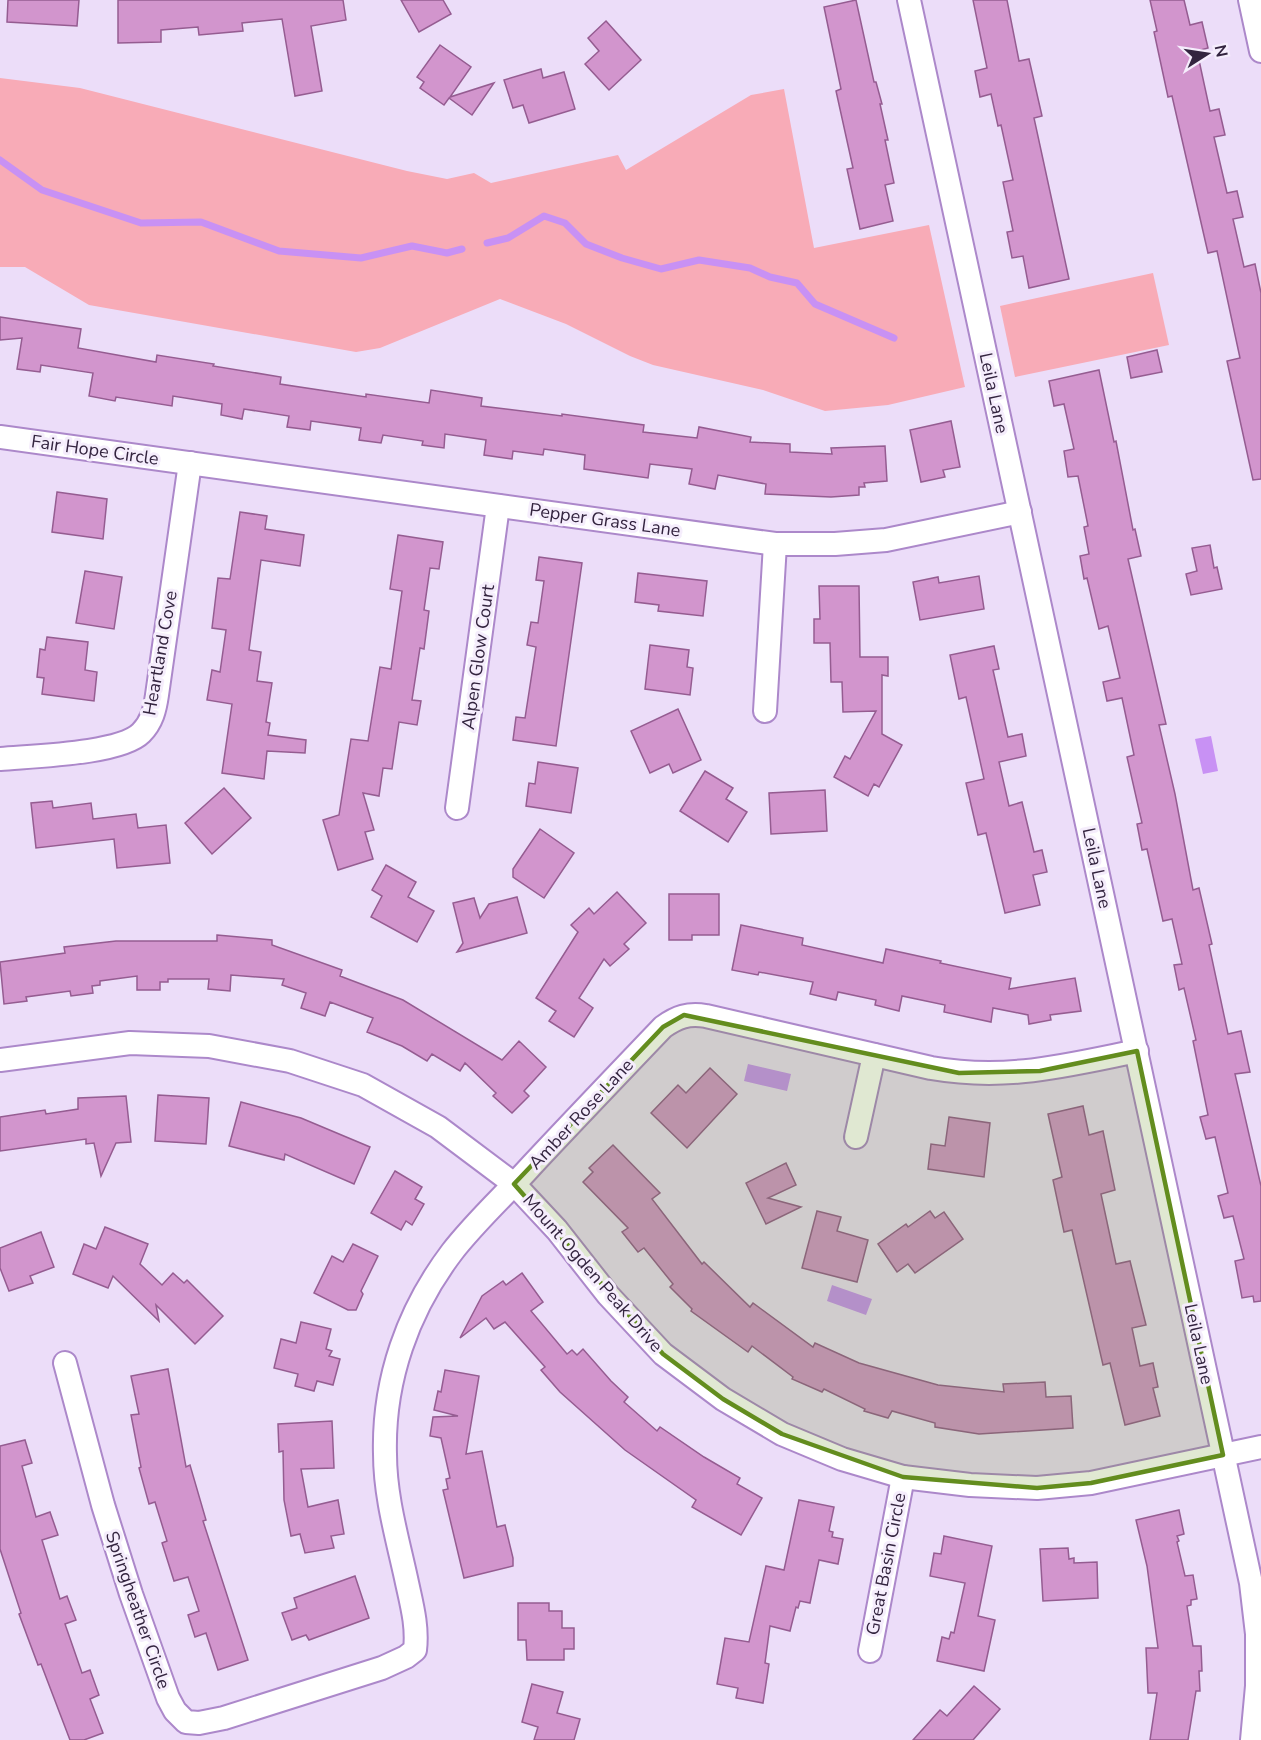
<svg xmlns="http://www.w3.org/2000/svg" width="1261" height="1740" viewBox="0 0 1261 1740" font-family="'Nunito Sans',sans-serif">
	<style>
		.green { fill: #f8abb7 }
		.water { fill: #c891f4 }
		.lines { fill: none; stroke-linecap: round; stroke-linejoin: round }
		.stream { stroke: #c891f4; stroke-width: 7 }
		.building { fill: #d295cd; stroke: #955c91; stroke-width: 1.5 }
		.minor-casing { stroke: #ac88ca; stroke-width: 26 }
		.minor { stroke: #fff; stroke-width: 22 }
		.marked { fill: #638d1e; fill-opacity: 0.2; stroke: #638d1e; stroke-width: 4.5; stroke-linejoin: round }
		.labels { text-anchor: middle; stroke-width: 6; stroke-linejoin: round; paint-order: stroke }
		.street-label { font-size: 18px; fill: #33243f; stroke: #f5edfc }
	</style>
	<rect width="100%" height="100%" fill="#ecddf9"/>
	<g class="green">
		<path d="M0,78L80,88L407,171L447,179L474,173L491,183L618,155L626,170L751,95L784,89L814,248L929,225L965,387L888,405L825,411L763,390L653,365L630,356L566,324L500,299L380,348L356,352L89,305L25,267H0Z"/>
		<path d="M1153,273L1169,345L1015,377L1000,306Z"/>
	</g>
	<g class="water">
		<path d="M1211,736L1218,771L1203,774L1195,739Z"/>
		<path d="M748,1064L791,1074L787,1091L744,1081Z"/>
		<path d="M832,1285L872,1299L866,1315L827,1301Z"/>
	</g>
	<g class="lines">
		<g class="stream">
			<path d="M0,160L42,190L141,223L201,222L279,251L361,258L412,246L447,253L462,249"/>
			<path d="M487,243L508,238L544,216L565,223L586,244L622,258L661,269L699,260L750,268L770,277L797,283L815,304L894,338"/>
		</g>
	</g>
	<g class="building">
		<path d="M8,0H79L77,26L7,22Z"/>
		<path d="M118,0H343L346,20L311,26L322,91L295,96L282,19L242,23L243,31L199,35L198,27L161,30V42L118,43Z"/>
		<path d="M401,0H443L451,14L419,32Z"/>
		<path d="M856,0L874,82H876L882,104H880L888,140H885L894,183L885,185L893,221L860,229L847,169L853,168L836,91L841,89L824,7Z"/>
		<path d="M973,0H1007L1019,61L1029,59L1042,116L1034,118L1069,279L1029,288L1023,256L1012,258L1007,232L1013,231L1003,182L1013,180L1001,125L998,126L991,94L980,97L975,71L987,68Z"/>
		<path d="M1150,0H1184L1190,25L1202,22L1208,48L1197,51L1210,111L1219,109L1225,135L1214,137L1227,193L1237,191L1243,217L1233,219L1244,267L1255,264L1261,293V479L1253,480L1227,361L1240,358L1217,251L1208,253L1172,96L1168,97L1154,32L1157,31Z"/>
		<path d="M606,21L641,60L609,90L585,64L599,51L588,38Z"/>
		<path d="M440,45L471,67L450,97L494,83L472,115L449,98L444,105L420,88L424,82L417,77Z"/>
		<path d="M541,69L543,78L564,72L575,109L529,123L523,105L513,108L504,80Z"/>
		<path d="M0,317L81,329L78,348L156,362L157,355L214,364L213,366L281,377L280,384L366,397V394L429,403L431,390L482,398L481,406L562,416V414L644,425L643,432L697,438L699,427L751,437L750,442L790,444V452L832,454L831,448L885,446L887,481L864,483L865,487H859V495L831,497L765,494L766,484L718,475L715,489L689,484L692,469L650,464L648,478L584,469L585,455L544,449L543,455L513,451L512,459L484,455L486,440L445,434L444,448L422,445L423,441L383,435L381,443L359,440L361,428L311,421L310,430L287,427L289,416L244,409L242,419L221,415L222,404L173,396L172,406L116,397L115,401L89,396L93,373L41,365L40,372L17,369L22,338L0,340Z"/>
		<path d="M1157,350L1162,372L1131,378L1127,357Z"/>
		<path d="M1099,370L1114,442L1116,441L1133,530L1135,529L1141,556L1128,559L1166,724L1159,725L1175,794L1193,890L1199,888L1212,944L1209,945L1228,1034L1241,1031L1250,1072L1235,1074L1261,1186V1301L1254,1302L1253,1296L1242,1298L1235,1261L1244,1259L1233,1216L1224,1218L1218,1196L1228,1193L1215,1137L1206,1139L1200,1117L1208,1115L1193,1041L1196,1040L1184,988L1179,990L1174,965L1182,964L1172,919L1163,921L1147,849L1142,850L1137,824L1142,823L1127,757L1134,755L1122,698L1107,701L1103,682L1120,678L1108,626L1099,629L1087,578L1084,579L1080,556L1089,554L1084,527L1088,526L1078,476L1068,477L1064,451L1074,449L1064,404L1054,406L1049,381Z"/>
		<path d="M951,421L960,467L943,470L945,477L921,482L910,430Z"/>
		<path d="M57,492L107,499L103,539L52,532Z"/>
		<path d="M240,512L267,516L265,529L304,535L300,566L261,560L249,650L261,652L257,681L272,683L266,722L270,723L268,735L306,740L305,753L267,751L264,779L222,773L232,704L207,700L212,670L220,672L226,630L212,628L218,578L230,579Z"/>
		<path d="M398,535L443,542L439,569L430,568L424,610L429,611L424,649L420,648L412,700L421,701L417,725L399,722L392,769L383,768L379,796L363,793L374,830L365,832L373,859L338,870L323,820L339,815L351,739L368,741L380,667L391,669L402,591L390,589Z"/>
		<path d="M1210,545L1214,568L1217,567L1222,589L1191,595L1186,574L1197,571L1192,548Z"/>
		<path d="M539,557L582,563L556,746L513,740L516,717L525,718L536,647L527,645L531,622L538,623L544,581L536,580Z"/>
		<path d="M85,571L122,577L114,629L76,623Z"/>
		<path d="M638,573L707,581L703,616L658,611L659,605L635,602Z"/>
		<path d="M979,576L984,609L920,620L913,582L938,577L939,583Z"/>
		<path d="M819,586H859L860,657H888V676L882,675V734L902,745L879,787L874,784L868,796L834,777L845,756L850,759L876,711L843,712L842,682H831L830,643H814V619H820Z"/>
		<path d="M47,637L88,642L85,670L97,672L94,701L42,694L44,678L37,677L40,649L45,650Z"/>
		<path d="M650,645L689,650L687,667L693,668L690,695L645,689Z"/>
		<path d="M994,646L999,669L993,670L1008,737L1022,734L1026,756L999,762L1009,806L1022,802L1034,852L1042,850L1047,872L1033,875L1040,905L1005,913L986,833L978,835L966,783L984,779L966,697L959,699L950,655Z"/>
		<path d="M678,709L701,760L673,773L669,764L650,773L631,731Z"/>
		<path d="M538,762L578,768L571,813L526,806L529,783L535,784Z"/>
		<path d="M705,771L733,788L726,799L747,812L728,842L680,811Z"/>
		<path d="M224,788L251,818L212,854L185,823Z"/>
		<path d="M825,790L827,831L771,834L769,793Z"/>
		<path d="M52,801L53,808L91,803L93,819L136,814L138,828L166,825L170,863L117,868L114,839L36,848L31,803Z"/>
		<path d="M540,829L574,853L544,898L513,877V869Z"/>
		<path d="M386,865L416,882L408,897L434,911L417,942L371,917L382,896L372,890Z"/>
		<path d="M617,892L646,923L624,944L629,949L610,966L604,959L579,998L593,1008L574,1037L549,1021L556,1011L536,998L578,932L571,925L589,908L594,914Z"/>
		<path d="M669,894H719V935H692V940H669Z"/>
		<path d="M517,897L527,933L457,952L463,943L453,903L474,898L480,918L489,904Z"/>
		<path d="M741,925L803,938L802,945L883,963L886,949L941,961L940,963L1011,978L1009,989L1075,978L1081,1011L1050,1015L1051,1020L1029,1024L1028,1015L993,1008L991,1022L944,1012L945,1005L902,996L899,1011L875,1005L876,1000L838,992L836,1000L810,994L813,982L759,972L758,975L732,970Z"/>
		<path d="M217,935L272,940V945L342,970L340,976L403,1000L502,1060L519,1041L546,1067L524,1091L529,1096L512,1113L493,1096L496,1093L465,1063L460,1071L432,1054L427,1061L402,1046L367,1032L373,1018L330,1002L325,1016L301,1008L306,993L282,985L284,979L231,975L230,991L208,989L209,979H168V982H160V990H137V976L100,981V985L92,986L93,993L71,996L70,991L26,997L27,1001L4,1004L0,962L65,953L64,947L116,941H217Z"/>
		<path d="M710,1068L737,1094L687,1148L651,1113L678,1085L686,1093Z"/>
		<path d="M158,1095L209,1098L206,1144L155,1141Z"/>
		<path d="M126,1096L131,1142L116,1143L101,1176L94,1143L86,1144V1139L0,1151V1117L45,1110L46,1114L78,1109V1098Z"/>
		<path d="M241,1102L301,1118L370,1147L354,1184L285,1154L284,1160L229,1146Z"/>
		<path d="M1083,1106L1089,1135L1103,1131L1115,1190L1101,1194L1116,1264L1130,1261L1146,1325L1132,1328L1140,1366L1153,1363L1158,1387L1153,1388L1160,1416L1125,1425L1110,1363L1103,1365L1072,1230L1064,1232L1053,1180L1062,1177L1048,1114Z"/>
		<path d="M949,1117L990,1123L984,1177L928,1169L931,1144L945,1146Z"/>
		<path d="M613,1145L660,1193L652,1199L702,1264L704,1262L750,1307L753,1303L813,1347L815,1343L859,1363L938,1385L1004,1392L1003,1384L1045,1382L1046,1397L1071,1396L1073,1428L979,1434L935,1427V1423L892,1411L888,1418L864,1411L865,1409L824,1389L822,1392L792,1379L793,1377L752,1346L748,1352L691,1311L692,1309L670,1287L673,1284L644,1248L638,1252L622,1232L628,1228L583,1182L593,1172L589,1168Z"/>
		<path d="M786,1163L796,1185L768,1198L801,1207L766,1224L746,1183Z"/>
		<path d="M395,1171L422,1187L415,1199L424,1204L412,1225L406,1221L401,1230L371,1213Z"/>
		<path d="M817,1211L841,1217L837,1231L868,1240L857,1282L802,1268Z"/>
		<path d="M930,1211L935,1218L944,1212L963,1239L915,1273L908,1264L897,1272L878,1244L906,1224L908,1227Z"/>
		<path d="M105,1227L148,1244L140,1264L162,1285L173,1273L184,1283L187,1280L223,1316L195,1344L156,1305L159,1321L113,1276L108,1288L73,1274L84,1244L96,1249Z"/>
		<path d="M41,1232L54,1267L30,1276L33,1283L9,1291L0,1268V1248Z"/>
		<path d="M353,1244L378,1256L361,1291L363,1294L356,1310H348L314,1293L332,1256L343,1262Z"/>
		<path d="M522,1273L543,1302L531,1311L567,1354L572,1350L577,1355L583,1349L611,1381L628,1397L624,1402L657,1431L660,1427L704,1457L740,1478L737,1484L762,1498L741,1535L692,1507L696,1500L625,1450L560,1392L541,1370L545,1367L505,1322L494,1329L486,1318L460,1338L482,1296L503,1281L506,1285Z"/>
		<path d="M301,1322L331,1329L326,1349L332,1351L329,1356L340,1359L333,1385L317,1381L314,1391L295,1386L298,1374L274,1368L281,1339L296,1343Z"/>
		<path d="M168,1369L186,1467L190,1465L206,1520L203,1521L248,1660L218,1670L206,1633L195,1637L188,1615L199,1611L188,1577L174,1581L162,1543L167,1541L155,1502L149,1504L139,1468L141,1467L131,1415L139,1414L131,1376Z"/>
		<path d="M445,1370L479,1376L466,1454L482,1451L497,1527L505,1525L513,1558V1566L464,1578L443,1490L448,1489L446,1479L450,1478L441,1438L430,1436L433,1417L458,1416L434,1410L438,1391L441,1392Z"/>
		<path d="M332,1421L334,1468L301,1469L308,1507L338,1500L344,1534L331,1536L334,1548L305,1553L300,1534L291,1536L284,1500L283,1451L279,1452L278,1424Z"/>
		<path d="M25,1440L32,1463L22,1466L36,1517L50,1512L58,1535L42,1540L60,1599L67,1596L76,1620L65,1624L82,1673L90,1670L99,1695L90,1699L103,1733L84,1740H70L41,1664L38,1665L19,1614L21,1613L0,1549V1446Z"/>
		<path d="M799,1500L834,1507L829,1531L833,1532L832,1537L843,1539L838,1564L819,1560L810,1603L800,1601L798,1608L796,1607L790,1631L770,1626L765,1663L769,1664L763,1703L736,1698L738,1688L717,1684L725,1638L749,1642L766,1566L784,1570Z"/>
		<path d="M1179,1510L1184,1534L1177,1536L1179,1541L1177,1542L1185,1576L1193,1575L1197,1599L1191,1600V1605L1187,1606L1193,1646H1201L1202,1671H1199L1200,1691H1196L1188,1740H1150L1157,1693H1148L1146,1648H1158L1147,1566L1136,1520Z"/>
		<path d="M944,1536L992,1546L978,1616L995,1620L984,1671L937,1661L942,1637L949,1639L951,1632L954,1633L965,1583L930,1576L934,1553L941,1554Z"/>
		<path d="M1068,1548L1069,1559L1074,1558V1563L1097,1562L1098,1598L1043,1601L1040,1549Z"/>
		<path d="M355,1576L369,1618L309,1640L306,1635L292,1640L282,1613L297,1608L294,1598Z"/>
		<path d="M518,1603H549V1611H562V1628H574V1649H564V1660H527L526,1640H518Z"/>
		<path d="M532,1684L563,1692L557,1713L580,1719L574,1740H534L538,1727L522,1722Z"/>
		<path d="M974,1686L1000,1709L973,1740H913L940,1710L947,1716Z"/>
	</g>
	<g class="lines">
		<g class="minor-casing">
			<g id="minor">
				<path d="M909,0L1251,1583L1257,1634V1686L1252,1740"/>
				<path d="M1250,0L1261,51"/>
				<path d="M0,437L775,544H835L886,540L1020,512"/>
				<path d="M765,711L775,544"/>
				<path d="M0,759C32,756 120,754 141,733C152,722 155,709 157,695L190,463"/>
				<path d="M457,808L498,506"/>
				<path d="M0,1060L130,1043L209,1046L290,1061L363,1085L438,1127L514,1184L557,1230L608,1295L663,1354L723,1399L782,1434L842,1459L903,1477L970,1485L1037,1488L1091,1483L1261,1447"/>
				<path d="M856,1137L874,1055"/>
				<path d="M65,1363L103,1505L131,1594L168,1698L175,1711L186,1722L199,1723L224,1718L382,1668L406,1657L415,1650C418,1625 411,1602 406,1578C397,1537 385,1496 385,1454C383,1380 408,1310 452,1252C476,1221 506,1194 532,1165C575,1119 619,1073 663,1027C677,1017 688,1013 706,1016L931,1068C1007,1081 1063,1066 1137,1051"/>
				<path d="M870,1651L903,1477"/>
			</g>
		</g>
		<use href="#minor" class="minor"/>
	</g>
	<path class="marked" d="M684,1015L959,1073L1040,1071L1137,1051L1223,1455L1091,1483L1037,1488L903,1477L782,1434L723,1399L663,1354L514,1184L663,1027Z"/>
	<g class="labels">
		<g class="street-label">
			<text transform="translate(994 393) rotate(78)" y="6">Leila Lane</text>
			<text transform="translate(95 450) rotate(8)" y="6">Fair Hope Circle</text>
			<text transform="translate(605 520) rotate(8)" y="6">Pepper Grass Lane</text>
			<text transform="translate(160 653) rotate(-80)" y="6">Heartland Cove</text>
			<text transform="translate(478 657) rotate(-82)" y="6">Alpen Glow Court</text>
			<text transform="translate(1097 868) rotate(78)" y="6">Leila Lane</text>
			<text transform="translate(581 1114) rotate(-47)" y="6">Amber Rose Lane</text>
			<text transform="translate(593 1273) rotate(49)" y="6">Mount Ogden Peak Drive</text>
			<text transform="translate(1199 1344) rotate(78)" y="6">Leila Lane</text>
			<text transform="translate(886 1564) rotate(-79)" y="6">Great Basin Circle</text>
			<text transform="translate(138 1610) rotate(71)" y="6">Springheather Circle</text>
		</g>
	</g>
	<g transform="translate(1207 54) rotate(78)" stroke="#f5edfc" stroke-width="4.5" paint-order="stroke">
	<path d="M0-4.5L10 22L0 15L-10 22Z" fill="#33243f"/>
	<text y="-9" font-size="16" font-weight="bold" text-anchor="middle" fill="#33243f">N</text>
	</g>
</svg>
